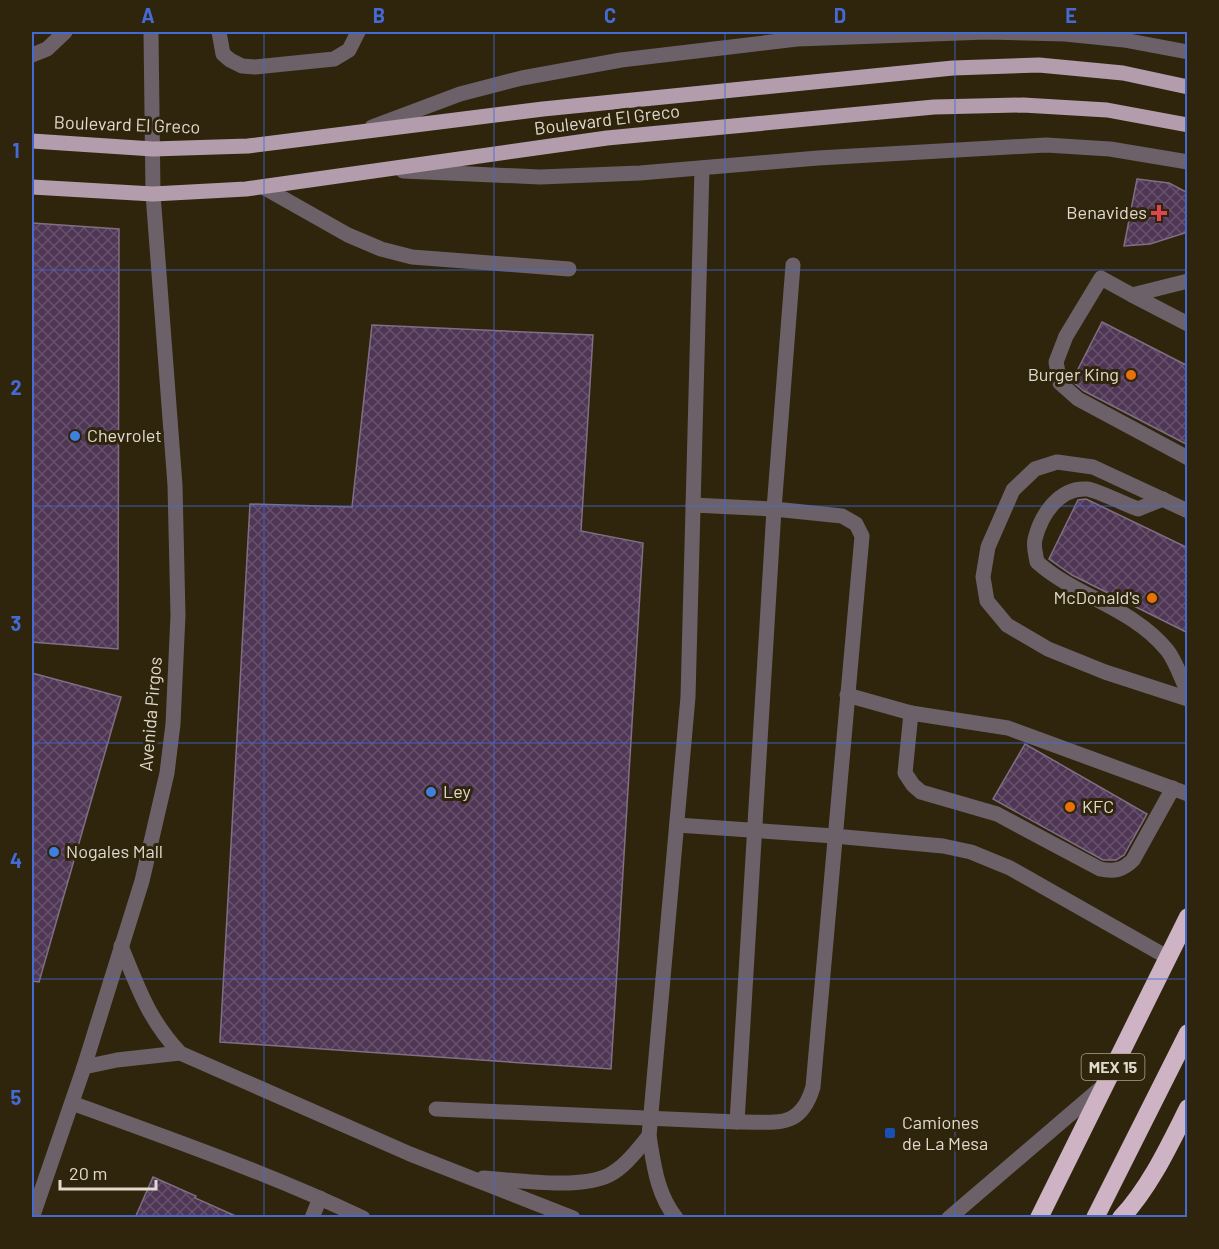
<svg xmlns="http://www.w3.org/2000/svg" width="1219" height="1249" viewBox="0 0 1219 1249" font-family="Barlow,sans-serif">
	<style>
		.building { fill: url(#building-cross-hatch); stroke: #806e85; stroke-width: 1.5 }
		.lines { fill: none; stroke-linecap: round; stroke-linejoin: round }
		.minor { stroke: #6c6168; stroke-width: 15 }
		.major { stroke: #b39cab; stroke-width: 15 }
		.highway { stroke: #ceb3c5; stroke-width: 18 }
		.grid { fill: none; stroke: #446ad6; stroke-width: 1.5; stroke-opacity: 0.55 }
		.health-dot { fill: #e0444e; stroke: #2f250d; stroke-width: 2 }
		.food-dot { fill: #e8710a; stroke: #2f250d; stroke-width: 2 }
		.shop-dot { fill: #3f7fe0; stroke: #2f250d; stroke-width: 2 }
		.transit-dot { fill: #1a4fb4; stroke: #2f250d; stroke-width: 2 }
		.labels { text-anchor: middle; stroke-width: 6; stroke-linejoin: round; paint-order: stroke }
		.shield { fill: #2f250d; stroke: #aca493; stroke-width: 1.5 }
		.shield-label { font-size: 16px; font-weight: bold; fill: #e1dacc }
		.street-label { font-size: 18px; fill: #e1dacc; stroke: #2f250d }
		.poi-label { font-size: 18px; fill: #e1dacc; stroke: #2f250d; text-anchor: start }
		.neatline { fill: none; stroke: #446ad6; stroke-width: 2 }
		.grid-label { font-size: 20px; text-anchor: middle; font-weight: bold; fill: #446ad6 }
	</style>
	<defs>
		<pattern id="building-cross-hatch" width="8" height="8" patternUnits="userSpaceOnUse" patternTransform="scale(1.5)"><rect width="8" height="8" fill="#4e3654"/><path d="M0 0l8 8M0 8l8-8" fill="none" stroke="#67526b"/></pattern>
	</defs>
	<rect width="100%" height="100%" fill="#2f250d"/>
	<g class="building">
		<path d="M1137,179L1169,183L1188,193V232L1150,244L1124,246Z"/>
		<path d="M32,223L119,229L118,649L32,642Z"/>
		<path d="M1102,322L1188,366V445L1084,391L1072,381Z"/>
		<path d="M372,325L593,335L581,531L643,543L611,1069L220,1042L250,504L352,507Z"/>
		<path d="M1086,499L1188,548V633L1072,575L1049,559L1078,500Z"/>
		<path d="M32,673L121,697L39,982L32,981Z"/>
		<path d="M1025,744L1147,814L1124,855L1116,860H1103L993,799Z"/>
		<path d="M153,1177L196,1196L195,1198L240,1218H135Z"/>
	</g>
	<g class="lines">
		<g class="minor">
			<path d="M219,32L223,54L230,60L242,66L255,67L334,59L349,50L358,32"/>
			<path d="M32,55L47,49L65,32"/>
			<path d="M372,127L460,94L522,78L621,60L797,39L986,32L1065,34L1124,40L1188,52"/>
			<path d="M403,171L540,177L640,173L818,158L1046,145L1110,149L1188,162"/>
			<path d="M263,187L348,235L381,249L412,257L569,269"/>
			<path d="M1188,281L1132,295L1188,324"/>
			<path d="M1132,295L1101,278L1066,336L1056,362L1060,383L1078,399L1188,458"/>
			<path d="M1163,499L1138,509C1126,505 1097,490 1087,489C1059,487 1041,515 1035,539C1033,546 1036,555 1037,562C1076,597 1132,607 1167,650C1176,661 1181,679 1188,692"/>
			<path d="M1188,511L1093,467L1057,462L1035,469L1013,490L988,547L983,577L987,601L1007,625L1048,649L1105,672L1188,699"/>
			<path d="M847,695L911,713L1008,728L1188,794"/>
			<path d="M911,713L905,773L913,785L921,792L997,814L1100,869C1114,872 1123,870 1133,860L1173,788"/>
			<path d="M677,825L834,836L943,846L971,852L1010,868L1167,957"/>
			<path d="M121,946C138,988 149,1020 180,1053L410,1154L573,1218"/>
			<path d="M84,1067L117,1060L180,1053"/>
			<path d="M72,1103C170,1139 269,1173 363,1218"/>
			<path d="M436,1109L737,1122C775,1121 800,1131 813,1087L862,536L856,524L842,516L774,509L693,505"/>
			<path d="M737,1122L774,509L793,265"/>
			<path d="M483,1178C517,1180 579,1190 609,1175C625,1167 637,1150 649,1136"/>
			<path d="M32,1218L84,1067L142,881L167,773L173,724L178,615L175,485L153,194L151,32"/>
			<path d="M312,1218L320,1198"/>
			<path d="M676,1218C657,1194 654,1166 649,1136L688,697L702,168"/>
			<path d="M949,1218L1102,1087"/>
		</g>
		<g class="major">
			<path d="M32,141L153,149L248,146L543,109L953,68L1039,65L1123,73L1188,87"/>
			<path d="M32,187L153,194L246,189L607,138L934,107L1023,105L1107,110L1188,125"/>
		</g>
		<g class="highway">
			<path d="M1039,1218L1188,917"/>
			<path d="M1095,1218L1188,1033"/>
			<path d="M1121,1218C1150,1187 1169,1146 1188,1108"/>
		</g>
	</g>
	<path class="grid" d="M264,32V1218M494,32V1218M725,32V1218M955,32V1218M32,270H1188M32,506H1188M32,743H1188M32,979H1188"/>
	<path class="health-dot" d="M1156 204h6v6h6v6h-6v6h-6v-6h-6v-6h6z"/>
	<g class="food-dot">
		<circle cx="1131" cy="375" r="6"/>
		<circle cx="1152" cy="598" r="6"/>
		<circle cx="1070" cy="807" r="6"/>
	</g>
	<g class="shop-dot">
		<circle cx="75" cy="436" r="6"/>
		<circle cx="431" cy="792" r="6"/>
		<circle cx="54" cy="852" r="6"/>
	</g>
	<rect class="transit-dot" x="884" y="1127" width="12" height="12" rx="3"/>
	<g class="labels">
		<rect class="shield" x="1081.5" y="1054" width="63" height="26" rx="4.5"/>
		<g class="shield-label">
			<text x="1113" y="1073">MEX 15</text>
		</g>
		<g class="street-label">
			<text transform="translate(607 120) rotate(-7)" y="6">Boulevard El Greco</text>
			<text transform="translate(127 125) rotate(2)" y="6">Boulevard El Greco</text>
			<text transform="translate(151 714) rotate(-85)" y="6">Avenida Pirgos</text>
		</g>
		<g class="poi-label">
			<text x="1147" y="219" text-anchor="end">Benavides</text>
			<text x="1119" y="381" text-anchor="end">Burger King</text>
			<text x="87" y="442">Chevrolet</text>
			<text x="1140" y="604" text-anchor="end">McDonald's</text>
			<text x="443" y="798">Ley</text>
			<text x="1082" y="813">KFC</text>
			<text x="66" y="858">Nogales Mall</text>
			<text x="902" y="1129">Camiones<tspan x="902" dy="21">de La Mesa</tspan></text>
		</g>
	</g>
	<rect width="1219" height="1249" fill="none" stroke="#2f250d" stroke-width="66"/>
	<path d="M60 1180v9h96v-9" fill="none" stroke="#e1dacc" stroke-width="3"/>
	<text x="69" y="1180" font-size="18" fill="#e1dacc" stroke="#2f250d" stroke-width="4.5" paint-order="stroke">20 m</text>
	<rect x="33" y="33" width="1153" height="1183" class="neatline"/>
	<g class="grid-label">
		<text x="148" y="23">A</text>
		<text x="379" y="23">B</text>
		<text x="610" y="23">C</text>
		<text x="840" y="23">D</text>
		<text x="1071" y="23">E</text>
		<text x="16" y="158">1</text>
		<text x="16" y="395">2</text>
		<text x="16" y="631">3</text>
		<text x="16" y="868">4</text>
		<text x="16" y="1105">5</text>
	</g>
</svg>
